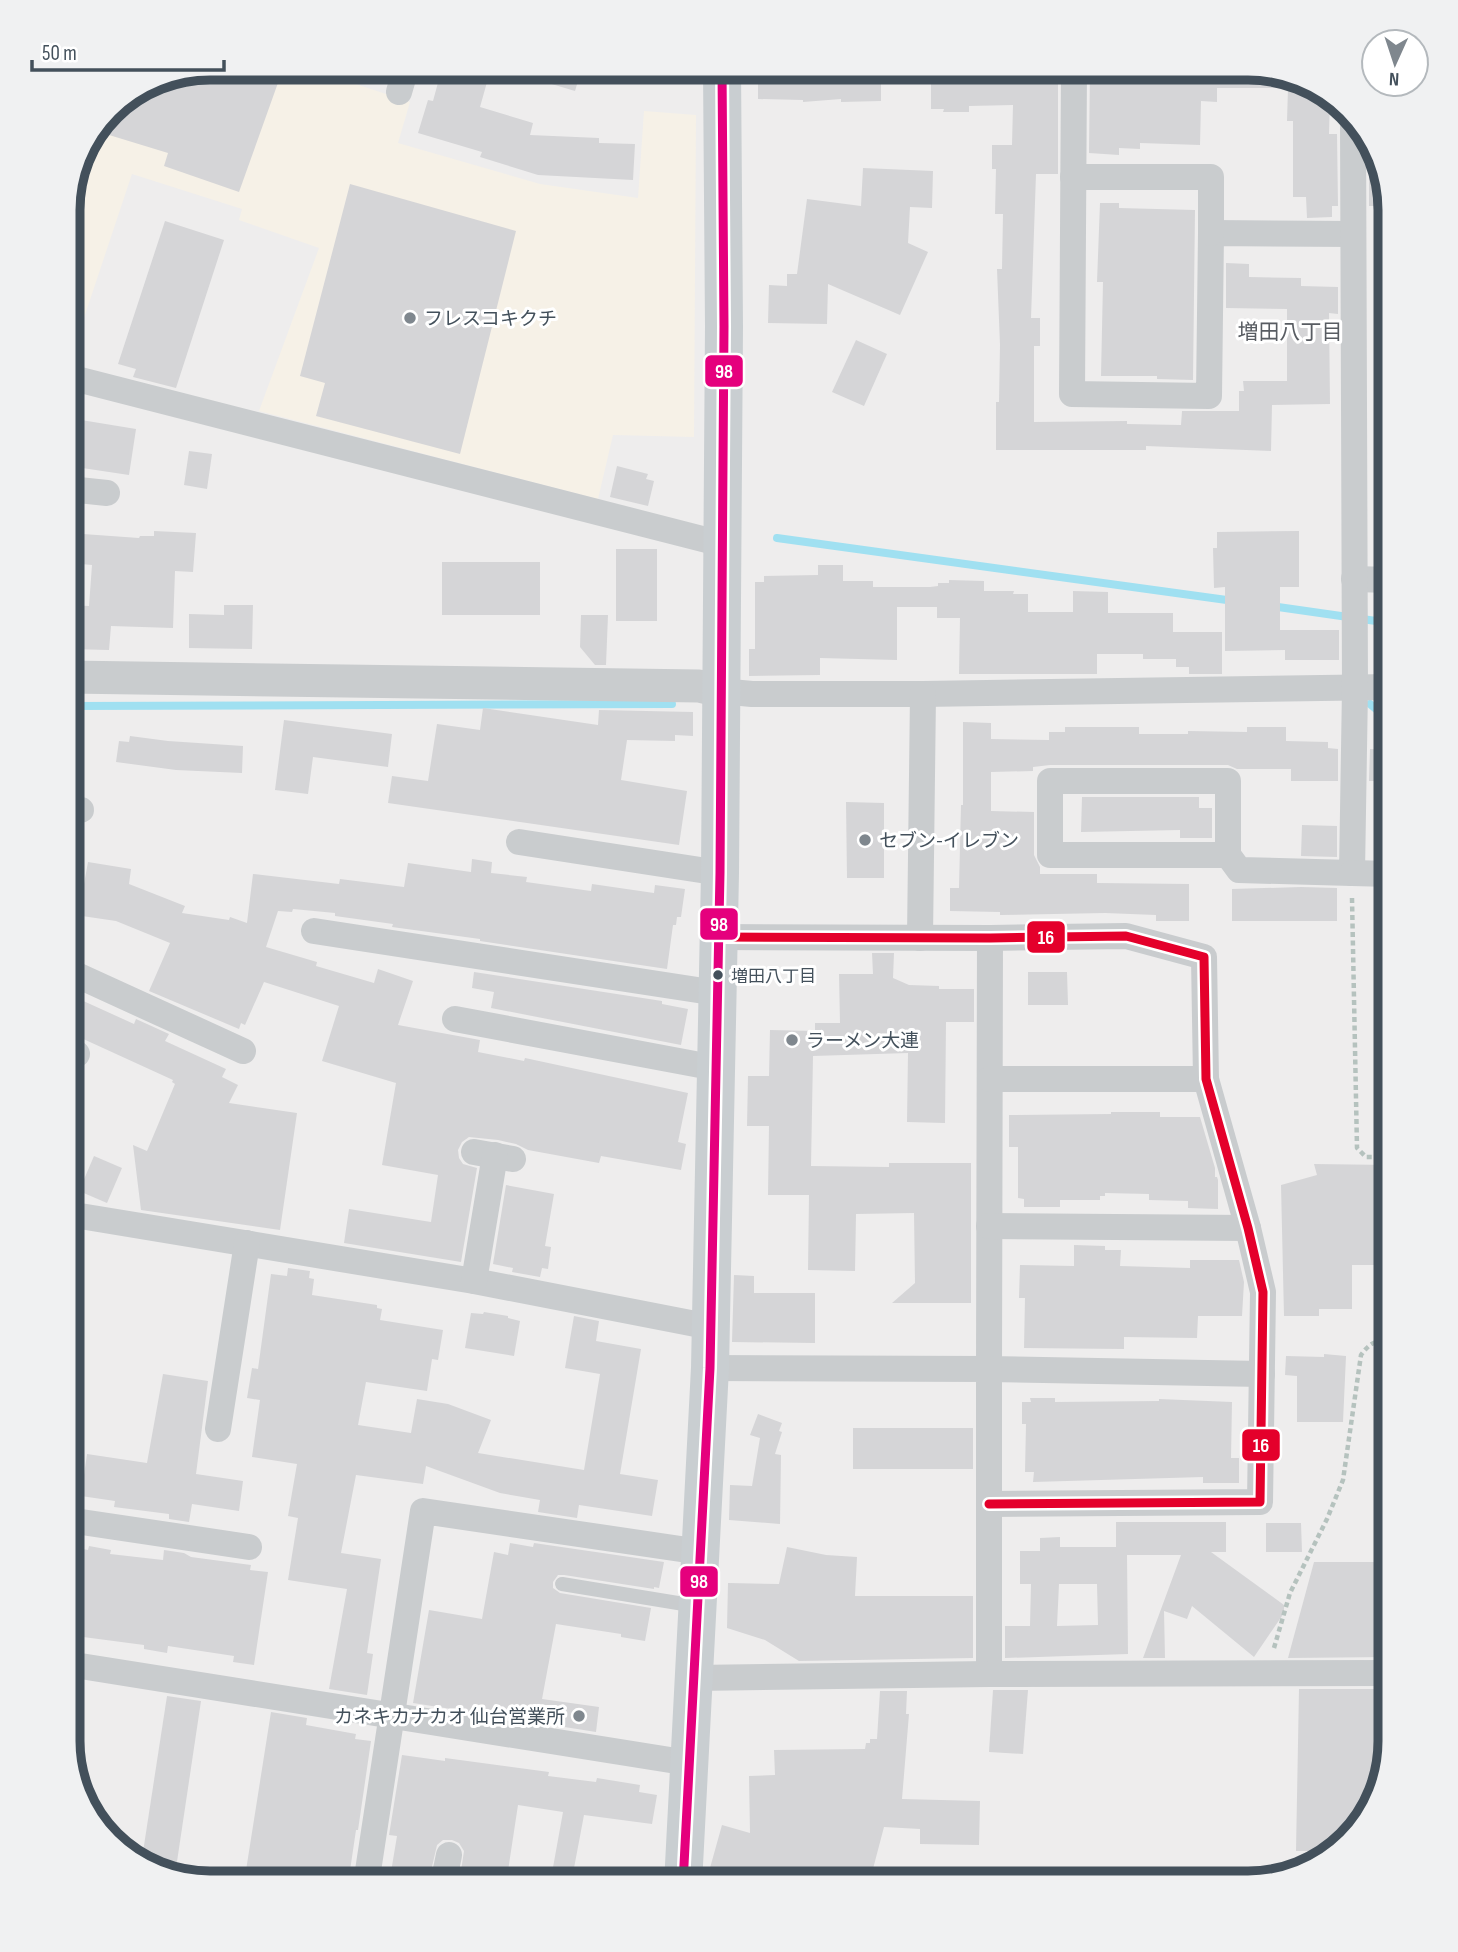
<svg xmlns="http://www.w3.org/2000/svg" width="1458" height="1952" viewBox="0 0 1458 1952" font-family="'Sofia Sans Condensed','Noto Sans JP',sans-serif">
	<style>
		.commercial { fill: #f6f1e7 }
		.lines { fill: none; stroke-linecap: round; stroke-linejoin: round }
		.stream { stroke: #a0e0f1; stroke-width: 8 }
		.building { fill: #d5d5d7; fill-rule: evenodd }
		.path { stroke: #b5c2be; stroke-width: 4.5; stroke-dasharray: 5 3.5; stroke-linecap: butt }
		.service { stroke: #c9ccce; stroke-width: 14 }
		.minor { stroke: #c9ccce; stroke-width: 26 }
		.tertiary { stroke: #c9ccce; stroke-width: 33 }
		.secondary { stroke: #c9ced1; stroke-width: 38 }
		.bus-1-casing { stroke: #fff; stroke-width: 14 }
		.bus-2-casing { stroke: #fff; stroke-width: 14 }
		.bus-1 { stroke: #e4002b; stroke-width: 9 }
		.bus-2 { stroke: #e5007d; stroke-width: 9 }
		.poi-dot { fill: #7f878e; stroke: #fff; stroke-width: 2.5 }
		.bus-dot { fill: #43505b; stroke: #fff; stroke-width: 2.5 }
		.labels { text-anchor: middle; stroke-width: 6; stroke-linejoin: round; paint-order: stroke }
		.bus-label { font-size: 17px; fill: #43505b; stroke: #fff; text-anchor: start }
		.poi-label { font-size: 19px; fill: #43505b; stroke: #fff; text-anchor: start }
		.neighbourhood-label { font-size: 21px; fill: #585c62; stroke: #fff }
		.rim { fill: none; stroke: #43505b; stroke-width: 9 }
		.line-badge { stroke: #fff; stroke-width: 2.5 }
		.badge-label { font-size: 19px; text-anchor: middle; font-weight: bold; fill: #fff }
	</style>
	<rect width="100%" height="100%" fill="#eeeded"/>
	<path class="commercial" d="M210,68H308L410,102L398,143L540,184L638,198L644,111L696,115L694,437L613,435L598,499L259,411L319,248L239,220L242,209L132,174L70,360H69V201L83,147L116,104L156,79Z"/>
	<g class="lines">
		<g class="stream">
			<path d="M777,538L1234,601"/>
			<path d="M1271,606L1390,623"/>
			<path d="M1370,704L1390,721"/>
			<path d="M68,706L672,704"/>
		</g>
	</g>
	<g class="building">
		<path d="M210,68H245L279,80L239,192L164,166L168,153L96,131L116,104L156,79Z"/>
		<path d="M442,68H491L480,107L533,123L530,135L599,138V143L635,144L633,180L538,175L480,157L482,152L418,133L428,100L433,101Z"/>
		<path d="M519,68H582L575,91L518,74Z"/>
		<path d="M758,68H881V101L841,102V99L803,102V100L758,99Z"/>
		<path d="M931,68H1058V174H1036L1031,318H1040V346H1034V422L1127,421V424L1181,425L1182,411H1239V391H1244L1243,381H1287V309L1226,308V263L1249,264V277L1301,278V286L1338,287V314L1329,313L1330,404L1272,405L1271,451L1146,446V450H996V402H999L1000,345L997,269H1002L1003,214H995L996,169H992V145H1012L1013,105L969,106V112H943L944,109H931Z"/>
		<path d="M1090,68L1257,69L1304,83L1303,88H1320L1330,98L1329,134H1337L1338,206H1332V217L1307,218L1306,197H1293V121H1287L1288,88H1217V102L1201,101L1200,145L1140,143V149L1119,148V155L1089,153Z"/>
		<path d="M1369,137L1371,139L1388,206H1369Z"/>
		<path d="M863,168L933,171L932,208L910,207L908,243L928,252L900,315L828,284L827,324L768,323L769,285L787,286V274H797L807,199L861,206Z"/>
		<path d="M350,184L516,231L460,454L316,416L325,383L300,376Z"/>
		<path d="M1100,203H1119V208L1195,210L1193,380L1157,379V376H1101L1103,282H1097Z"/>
		<path d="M165,221L224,240L176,388L133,377L136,369L118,364Z"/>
		<path d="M856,340L887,354L864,406L832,392Z"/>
		<path d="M69,418L136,429L129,475L69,466Z"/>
		<path d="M189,451L212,454L207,489L184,485Z"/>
		<path d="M617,466L648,474L646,479L654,481L648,506L610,497Z"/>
		<path d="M154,531L196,533L193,572L175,571L173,628L111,626L109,650L68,649V605L89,606L92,565L69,563V533L139,538L140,536H154Z"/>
		<path d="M1299,531V587H1280V630H1339V660H1285V650L1225,651V587L1214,588L1213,548H1217V532Z"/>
		<rect x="616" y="549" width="41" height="72"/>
		<rect x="442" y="562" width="98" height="53"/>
		<path d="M818,565H843V581H873V587H930L938,586V583H949V580L984,581V591H1014L1013,594H1028V612H1073V591L1108,592V613H1173V632H1222V674H1189V667H1176V659H1143V654H1097V674H959L960,618H937V607H897V660L820,658V675L749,676V649H755V582H764V576L818,575Z"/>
		<path d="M224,605H253L252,649L189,648V614L224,615Z"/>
		<path d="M581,615H608L606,665H595L580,647Z"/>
		<path d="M483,708L598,725L599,710L693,712V736L675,735V741L627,740L621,780L687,791L679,845L388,803L392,776L428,781L437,724L480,730Z"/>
		<path d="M284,720L392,734L388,767L313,757L308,794L275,790Z"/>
		<path d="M963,722L991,723V739L1049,740V732H1065V727H1139V734H1188V731L1247,732V727H1286V741L1328,742V748L1338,749V781H1291V769H1237L1228,765H1050L1033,767V771L991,772V811L1034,812V855L1040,867V874H1097V883L1189,884V921H1156V915L1105,913L1000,915V912L950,911V888H959L961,805H963Z"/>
		<path d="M130,736L168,741L243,746L242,773L176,770L116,762L119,741L129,742Z"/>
		<path d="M1370,749L1390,750V771H1385V781H1369Z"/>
		<path d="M1082,797H1199V808H1212V838H1180V830L1081,832Z"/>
		<path d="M846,802L884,803V878H847Z"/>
		<path d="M1302,825L1337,826V857L1301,856Z"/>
		<path d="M472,859L492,862L491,873L527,877L526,882L591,891L592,884L654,893L655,885L685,889L681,917H677L676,925H673L667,969L480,941V939L392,927L393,924L335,916V913L293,909L292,912L278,911L266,947L317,962L316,966L374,983L378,969L413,981L398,1025L480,1040L478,1052L524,1061L525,1058L688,1093L678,1142L686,1144L681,1170L601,1156L599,1163L528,1150L516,1144L498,1140L469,1137L462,1142L458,1150L459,1158L463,1164L477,1168L461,1262L344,1243L349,1209L431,1222L438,1175L382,1165L396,1083L322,1061L339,1006L264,982L245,1025L241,1023L239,1029L149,991L170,943L116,921L82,916L84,907L80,906L88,862L131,869L129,884L185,906L182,913L229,920L230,917L247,923L253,874L339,884L340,879L404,887L408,863L471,872Z"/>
		<path d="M1301,887L1337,888V921H1232V889Z"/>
		<path d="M872,953H894L893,978L909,985L939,986V989H974V1022H946L945,1123L907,1122L908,1053L813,1056L811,1166L889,1167V1163H971V1303H892L915,1283L914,1213L856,1214L855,1271L808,1270L809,1195H768L769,1126H747L748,1076H769L770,1030L815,1031V1023H840L839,974H873Z"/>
		<path d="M474,972L662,1001V1004L688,1009L681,1045L491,1008L494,992L472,988Z"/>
		<path d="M1028,972H1067L1068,1005H1028Z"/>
		<path d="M68,994L134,1024L136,1019L169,1034L165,1041L226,1069L222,1077L238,1085L229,1103L297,1113L280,1230L141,1210L133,1145L147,1151L175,1084L172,1082L173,1080L68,1032Z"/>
		<path d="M1111,1112H1160V1117H1200L1215,1168V1177H1217L1218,1180V1209L1188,1208V1201L1149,1200V1194L1105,1193V1196H1100V1200H1060V1207H1024V1199L1018,1198V1147H1009V1115L1111,1114Z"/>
		<path d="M94,1156L122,1168L107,1203L79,1191Z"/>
		<path d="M1314,1164L1390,1165V1265H1352V1309H1319V1316H1284L1281,1185L1317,1175Z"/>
		<path d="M506,1185L554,1194L545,1246L551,1247L548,1269L542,1268L540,1277L512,1272L513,1268L493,1264Z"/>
		<path d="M1074,1245L1105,1246V1250H1121L1120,1266L1190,1268V1260H1239L1244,1282L1242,1316H1198L1197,1338L1124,1337V1349L1024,1348L1025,1298H1019L1020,1265L1074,1266Z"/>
		<path d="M288,1268L310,1271L309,1278L314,1279L312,1295L377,1305V1308L382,1309L380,1320L443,1330L438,1360L432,1359L427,1391L366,1382L358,1425L411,1433L417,1399L448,1404L491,1420L478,1453L584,1470L600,1374L565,1368L574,1316L599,1321L596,1341L641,1349L620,1474L658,1480L652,1516L579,1505L577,1518L538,1512L540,1500L500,1493L426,1466L423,1484L356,1475L341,1553L381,1559L367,1653L373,1654L367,1695L329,1689L347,1589L288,1580L298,1518L288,1516L297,1464L252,1457L260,1400L247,1398L252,1368L258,1369L271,1274L287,1276Z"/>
		<path d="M734,1275L754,1276V1293H815V1343L732,1342Z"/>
		<path d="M484,1312L508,1316V1318L520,1321L514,1356L465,1348L471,1313L483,1314Z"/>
		<path d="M1324,1354L1346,1356L1343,1422H1297V1376L1285,1375L1286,1356L1324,1357Z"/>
		<path d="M163,1374L208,1381L196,1474L243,1481L239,1511L192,1504L189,1522L169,1519V1514L114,1507L115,1501L81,1496L87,1454L147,1463Z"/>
		<path d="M1030,1398H1055V1402L1159,1401V1399L1232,1402L1231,1458H1239V1483H1203V1477L1033,1482L1034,1472H1025L1026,1424H1022V1402H1031Z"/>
		<path d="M758,1414L782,1423L779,1431L782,1432L775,1454L781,1455L780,1524L729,1520L730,1485L752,1486L760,1438L750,1435Z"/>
		<rect x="853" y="1428" width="120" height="41"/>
		<path d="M1116,1522H1226V1552H1211L1284,1605V1613L1254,1657L1192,1606L1187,1619L1164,1611L1165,1658H1143L1181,1555H1127L1128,1654L1005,1658V1626H1030L1031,1584H1020V1551H1040V1538L1060,1537V1547H1116ZM1059,1584H1097L1098,1625L1057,1626Z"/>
		<path d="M1266,1523H1301L1302,1552H1266Z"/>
		<path d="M510,1543L533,1547L534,1543L664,1562L659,1588L654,1587V1589L564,1575H558L553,1582V1588L560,1593L651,1608L645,1641L621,1637V1634L556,1624L542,1699L599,1707L596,1732L413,1703L429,1610L482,1619L494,1552L508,1555Z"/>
		<path d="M68,1546L88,1550L89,1546L111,1550L110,1554L163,1560L164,1550L184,1553L191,1557L251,1565L250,1570L268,1572L254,1665L233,1662L234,1656L168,1646L167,1653L144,1649V1645L68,1635Z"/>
		<path d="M787,1547L826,1555L857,1557L855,1596H973V1658L799,1661L765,1640L727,1628L728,1583L779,1584Z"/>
		<path d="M1314,1562H1390V1657L1288,1658Z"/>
		<path d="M1299,1689H1377L1375,1784H1378L1371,1813L1333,1851H1296Z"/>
		<path d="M993,1690H1028L1023,1754L989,1752Z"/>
		<path d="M880,1691H907L906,1714H909L902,1799L980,1801L979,1845L920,1844V1829L884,1827L869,1884H768L710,1868L722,1825L750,1833L749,1776L775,1775L774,1750L865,1749L866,1743H870V1739H877Z"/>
		<path d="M167,1696L201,1701L175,1875L141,1865Z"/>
		<path d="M271,1712L307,1718L306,1725L356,1734L355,1739L371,1741L358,1830H356L348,1884L244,1883Z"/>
		<path d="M402,1755L445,1761V1758L549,1772L548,1776L596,1782L597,1778L640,1785L639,1792L657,1795L652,1824L584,1815L571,1884H550L563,1812L518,1805L506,1884H459L464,1851L459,1843L452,1840H443L437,1845L428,1884H389L397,1836L389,1835Z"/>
	</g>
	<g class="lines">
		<g class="path">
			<path d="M1352,898L1357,1148L1366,1157H1390"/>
			<path d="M1274,1648L1290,1593L1327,1519L1343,1480L1361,1355C1369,1344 1375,1340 1390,1340"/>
		</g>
		<path class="service" d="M562,1584L696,1606"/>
		<g class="minor">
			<path d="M1074,68L1072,394L1209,396L1211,233L1353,234"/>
			<path d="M399,92L406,68"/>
			<path d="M1073,177H1211V233"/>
			<path d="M69,377L722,544"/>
			<path d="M69,489L107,493"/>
			<path d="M1354,579L1390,580"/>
			<path d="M720,691L752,694H923L1390,687"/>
			<path d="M68,809L81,810"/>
			<path d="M519,842L720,873"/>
			<path d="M1228,855V781H1050V855H1228L1239,870L1352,873L1355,688L1353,122"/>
			<path d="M1352,873L1390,874"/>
			<path d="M314,931L717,993"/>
			<path d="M718,937L990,938L1126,936L1204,957L1206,1079L1248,1228L1263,1292L1260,1502L989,1504"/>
			<path d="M920,938L923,694"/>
			<path d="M990,938L989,1369L1262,1374"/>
			<path d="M68,971L243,1051"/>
			<path d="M455,1019L716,1068"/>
			<path d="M68,1050L77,1054"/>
			<path d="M990,1079H1206"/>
			<path d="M474,1152L513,1159"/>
			<path d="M68,1214L474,1281L711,1327"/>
			<path d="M989,1226L1248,1228"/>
			<path d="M474,1281L495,1155"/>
			<path d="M710,1368L989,1369V1674"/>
			<path d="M218,1429L247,1243"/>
			<path d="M68,1520L249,1547"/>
			<path d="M68,1664L689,1763"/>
			<path d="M694,1678L989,1674L1390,1673"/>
			<path d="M366,1884L423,1511L701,1552"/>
			<path d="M443,1884L449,1855"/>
		</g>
		<path class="tertiary" d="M68,677L699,686L720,691"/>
		<path class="secondary" d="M683,1884L710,1368L720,873L724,326L722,68"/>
		<g class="bus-1-casing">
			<path id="bus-1" d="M718,937L990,938L1126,936L1204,957L1206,1079L1248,1228L1263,1292L1260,1502L989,1504"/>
		</g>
		<g class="bus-2-casing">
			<path id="bus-2" d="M683,1884L710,1368L720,873L724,326L722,68"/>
		</g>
		<use href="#bus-1" class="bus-1"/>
		<use href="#bus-2" class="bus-2"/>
	</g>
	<g class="poi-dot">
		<circle cx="410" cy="318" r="7"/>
		<circle cx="865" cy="840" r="7"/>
		<circle cx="792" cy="1040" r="7"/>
		<circle cx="579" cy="1716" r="7"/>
	</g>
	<circle class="bus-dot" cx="718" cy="975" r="6"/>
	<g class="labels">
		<g class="bus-label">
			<text x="731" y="982">増田八丁目</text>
		</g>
		<g class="poi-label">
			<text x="424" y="325">フレスコキクチ</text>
			<text x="879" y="847">セブン-イレブン</text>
			<text x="806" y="1047">ラーメン大連</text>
			<text x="565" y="1723" text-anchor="end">カネキカナカオ 仙台営業所</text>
		</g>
		<g class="neighbourhood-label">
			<text x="1290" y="339">増田八丁目</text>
		</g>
	</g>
	<path d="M0 0H1458V1952H0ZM210 80H1248A130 130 0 0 1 1378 210V1741A130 130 0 0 1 1248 1871H210A130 130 0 0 1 80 1741V210A130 130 0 0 1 210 80Z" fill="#f0f1f2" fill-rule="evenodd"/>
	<path class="rim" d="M210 80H1248A130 130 0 0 1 1378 210V1741A130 130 0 0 1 1248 1871H210A130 130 0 0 1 80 1741V210A130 130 0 0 1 210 80Z"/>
	<g class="line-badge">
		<rect x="704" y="354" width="40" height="34" rx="7" fill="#e5007d"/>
		<rect x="699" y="907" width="40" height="34" rx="7" fill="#e5007d"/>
		<rect x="1026" y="920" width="40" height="34" rx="7" fill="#e4002b"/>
		<rect x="1241" y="1428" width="40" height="34" rx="7" fill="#e4002b"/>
		<rect x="679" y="1565" width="40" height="33" rx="7" fill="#e5007d"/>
	</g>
	<g class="badge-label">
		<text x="724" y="378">98</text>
		<text x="719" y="931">98</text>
		<text x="1046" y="944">16</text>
		<text x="1261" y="1452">16</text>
		<text x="699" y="1588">98</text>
	</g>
	<g transform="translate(1395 63) rotate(183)"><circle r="33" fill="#ffffff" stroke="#b4b9bd" stroke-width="2"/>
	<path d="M0-5L12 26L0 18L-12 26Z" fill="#7f878e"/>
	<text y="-10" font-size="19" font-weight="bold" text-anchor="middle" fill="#43505b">N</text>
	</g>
	<path d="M32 60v10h192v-10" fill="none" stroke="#43505b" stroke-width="3.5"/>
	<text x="42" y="60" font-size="21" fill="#43505b" stroke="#ffffff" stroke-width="5" paint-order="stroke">50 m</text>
</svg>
